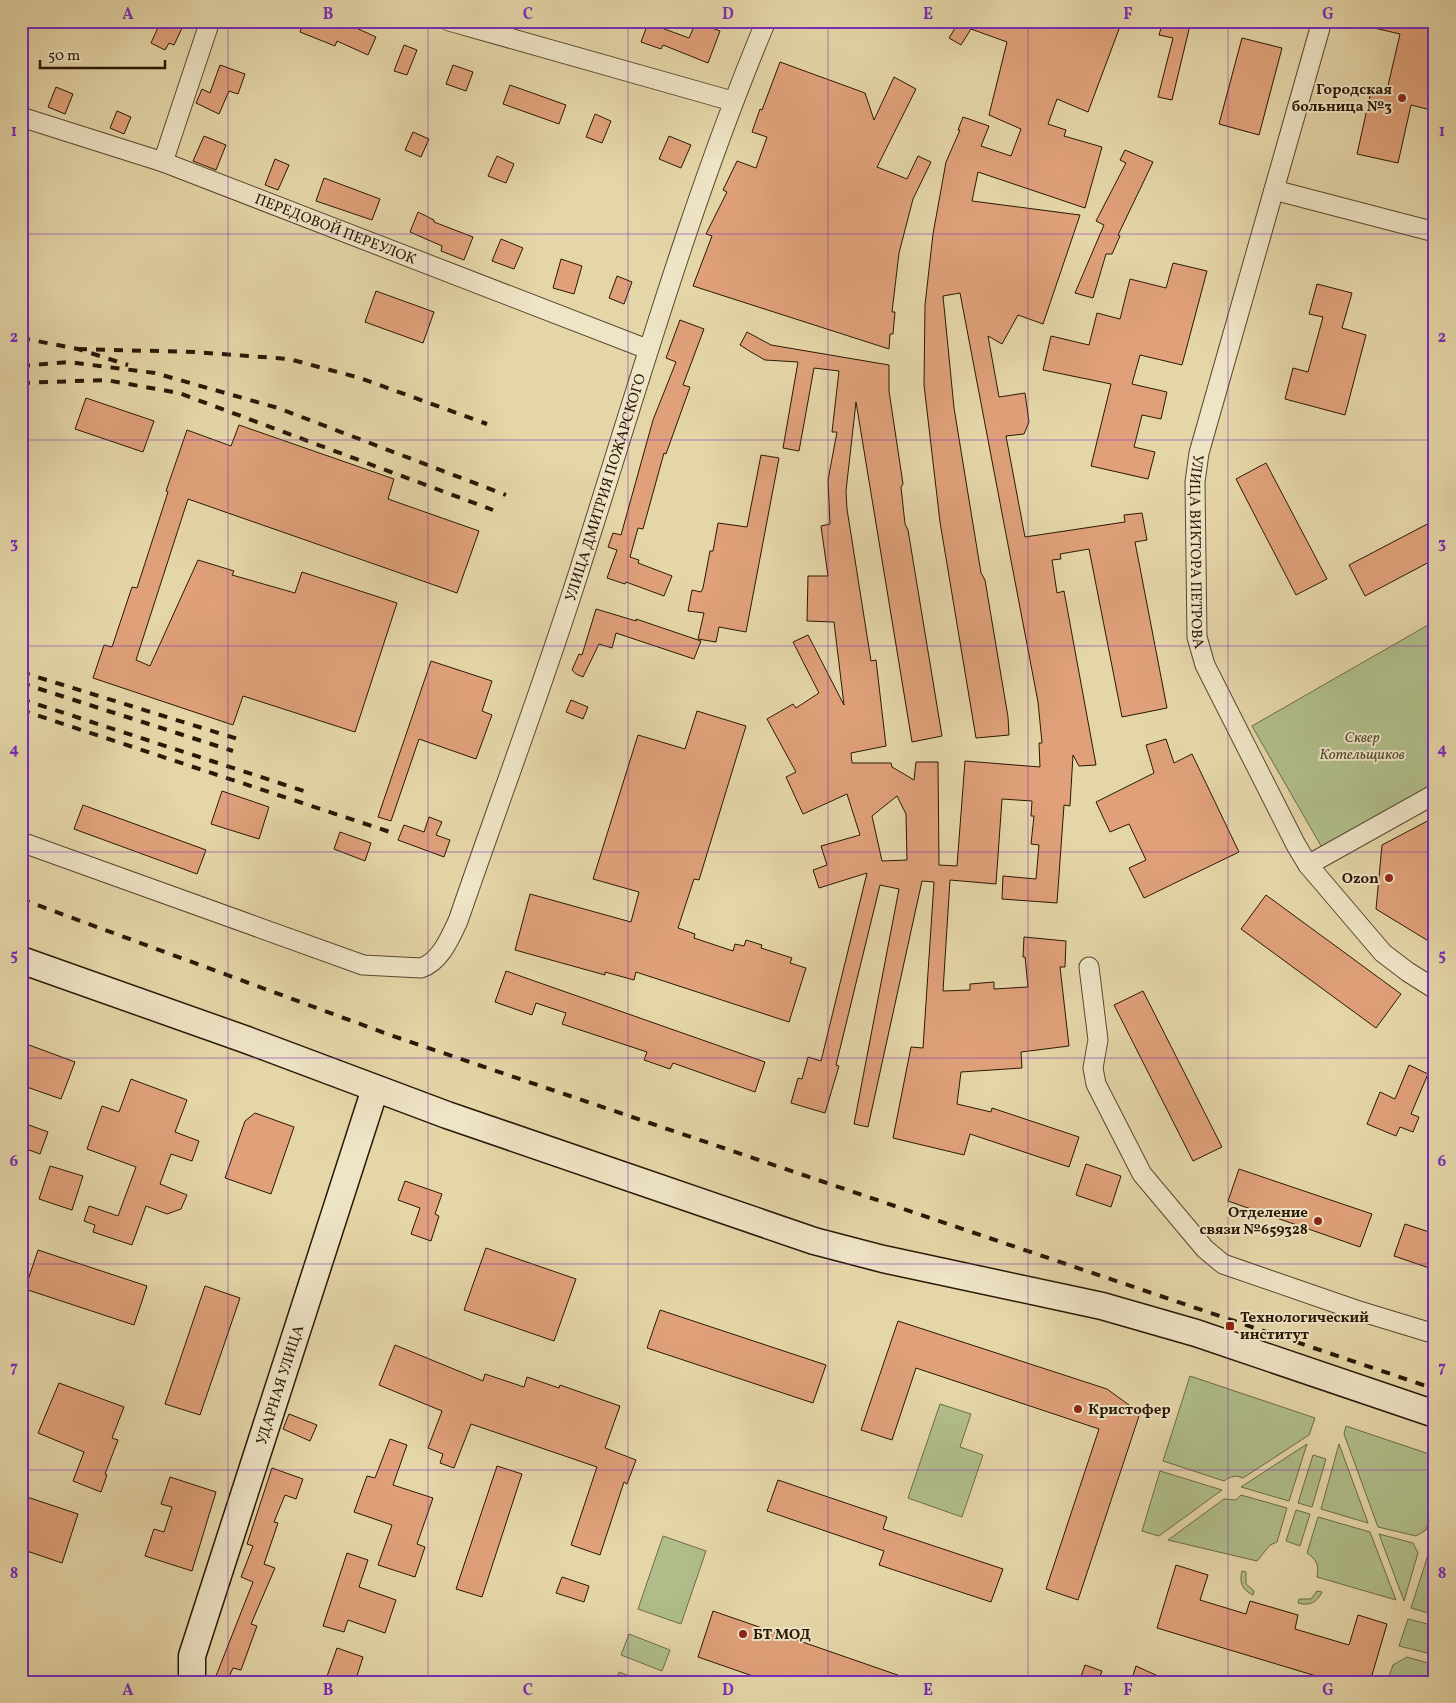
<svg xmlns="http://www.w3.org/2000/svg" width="1456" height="1703" viewBox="0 0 1456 1703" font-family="Vollkorn,serif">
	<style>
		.green { fill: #b0be8b; stroke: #6c6b48 }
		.building { fill: #e0a17a; stroke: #291804; fill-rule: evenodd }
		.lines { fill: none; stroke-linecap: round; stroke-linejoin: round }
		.street-casing { stroke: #58482d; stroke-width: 21 }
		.secondary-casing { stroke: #291804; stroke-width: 29 }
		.street { stroke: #eee4c6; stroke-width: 19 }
		.secondary { stroke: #eee4c6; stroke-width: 26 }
		.rail { stroke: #291804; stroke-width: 4; stroke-dasharray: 9 9; stroke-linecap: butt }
		.grid { fill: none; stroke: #7b2cbf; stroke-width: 1; stroke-opacity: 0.55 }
		.poi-dot { fill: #8f2418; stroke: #eee4c6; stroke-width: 2 }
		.labels { text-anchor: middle; stroke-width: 4; stroke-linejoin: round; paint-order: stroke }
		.poi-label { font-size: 15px; font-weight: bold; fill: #291804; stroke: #eee4c6; text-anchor: end }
		.street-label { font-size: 15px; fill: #291804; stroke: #eee4c6 }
		.park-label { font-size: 15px; font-style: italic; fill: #524a2c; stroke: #eee4c6 }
		.neatline { fill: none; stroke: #7b2cbf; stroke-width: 2 }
		.grid-label { font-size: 16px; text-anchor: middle; font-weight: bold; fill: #7b2cbf }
	</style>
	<rect width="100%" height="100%" fill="#e5d6a8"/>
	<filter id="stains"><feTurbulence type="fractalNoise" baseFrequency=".004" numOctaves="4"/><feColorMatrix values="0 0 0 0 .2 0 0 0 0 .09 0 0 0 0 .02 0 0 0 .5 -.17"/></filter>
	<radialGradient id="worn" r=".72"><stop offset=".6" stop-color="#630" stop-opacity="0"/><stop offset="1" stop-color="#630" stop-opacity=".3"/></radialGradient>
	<g class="green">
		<path d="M1435,621V788L1324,851L1252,726Z"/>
		<path d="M1190,1376L1315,1418L1309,1435L1243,1478C1235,1475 1231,1476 1224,1481L1163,1461Z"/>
		<path d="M940,1404L971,1414L960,1447L983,1455L962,1517L908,1498Z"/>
		<path d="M1346,1426L1435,1456V1501L1426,1530L1416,1536L1378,1527L1344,1434Z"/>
		<path d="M1307,1444L1289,1501L1241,1487Z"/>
		<path d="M1339,1444L1368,1523L1321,1509Z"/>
		<path d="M1313,1455L1326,1459L1312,1507L1298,1503Z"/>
		<path d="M1160,1471L1222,1490L1159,1536L1142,1531Z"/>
		<path d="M1241,1495L1287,1508L1277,1542L1270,1545L1257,1561L1168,1540L1224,1499L1236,1500Z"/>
		<path d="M1296,1510L1310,1514L1300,1546L1286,1541Z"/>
		<path d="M1318,1517L1370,1532L1396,1600L1317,1577C1319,1565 1317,1560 1307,1553Z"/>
		<path d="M1379,1534L1413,1543L1418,1553L1404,1601Z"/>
		<path d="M663,1536L706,1551L681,1624L638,1609Z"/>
		<path d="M1435,1552V1615L1411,1608L1428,1555Z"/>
		<path d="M1242,1571L1246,1572V1584L1254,1591L1253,1595C1242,1590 1239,1582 1242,1571Z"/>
		<path d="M1317,1591L1322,1592C1317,1603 1309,1606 1298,1603L1299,1599H1311Z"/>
		<path d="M1408,1619L1435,1626V1655L1399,1646Z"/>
		<path d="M629,1634L670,1650L662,1671L621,1655Z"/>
		<path d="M1407,1657L1435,1665V1682H1387L1393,1665Z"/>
		<path d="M619,1672L645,1682H616Z"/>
	</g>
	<g class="building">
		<path d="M161,21H172L183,26L174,45L169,43L165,50L151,43Z"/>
		<path d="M304,21H341L376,37L368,55L337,41L335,46L300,32Z"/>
		<path d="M953,21H1122L1088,112L1057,99L1048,124L1066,130L1064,136L1102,147L1085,208L978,172L972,201L1080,215L1043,324L1018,315L1002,344L988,336L999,397L1025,393L1029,422L1024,434L1006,436L1025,537L1125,522L1124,515L1142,513L1147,540L1135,542L1167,708L1122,717L1089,549L1060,554L1061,559L1052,560L1057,593L1064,591L1096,765L1079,766L1073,755L1070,806L1064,805L1057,903L1002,899L1003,876L1036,879L1039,845L1031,844L1034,816H1031L1032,801L1002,799L996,884L950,880L943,991L970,990V984L994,982V989L1028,987L1025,957H1023L1024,937L1066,941L1065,967H1060L1069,1046L1021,1052L1022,1068L961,1072L957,1104L991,1112L992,1108L1079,1137L1069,1167L970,1134L964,1155L893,1138L911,1047L923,1048L934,882L922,881L868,1127L854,1124L899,889L880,885L836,1065L839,1066L825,1113L791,1103L798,1078L802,1079L808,1057L821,1061L867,873L819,888L813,870L827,865L821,846L860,835L847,794L803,814L786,777L796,772L767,719L793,704L796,708L819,693L793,642L808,635L844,705L834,622L807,621L808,576H828L821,526L830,524L828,480L837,432H832L839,371L814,368L799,451L783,448L798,362L765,360L751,352L740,345L747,332L771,345L889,365V391L903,484L901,487L905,524L908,530L942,736L912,742L856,402L846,491L847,509L871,661L876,660L886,746L851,753L852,763H891L892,767L914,780L916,762H938L939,865L957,866L965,761L1040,767L1039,743H1042L1038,702L960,293L943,296L954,408L981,573L985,580L1008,717L1009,735L976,738L940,522L924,385L925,305L933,234L946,162L960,130H958L963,117L989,126L981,146L1011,156L1021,129L989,115L1007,42L971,29L961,45L949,38L957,25ZM897,796L906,814L907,860L882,861L872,816Z"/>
		<path d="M1163,21H1191L1172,100L1158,97L1173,38L1159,35Z"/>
		<path d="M1370,21H1426L1425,26L1435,28V111L1411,105L1398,163L1357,154L1372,87L1387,90L1400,34L1370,27Z"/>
		<path d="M696,22L720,31L708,63L663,45L661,49L641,42L648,23L689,38Z"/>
		<path d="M1242,38L1282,48L1259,135L1219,124Z"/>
		<path d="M404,45L417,50L407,75L394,71Z"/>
		<path d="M780,62L865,93L874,120L894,77L916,89L877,167L907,179L918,156L931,162L913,199L899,253L892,312H895L893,334H890L889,349L693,286L712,236L706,234L727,192L723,190L737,161L756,168L767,137L752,132L760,109L762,110Z"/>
		<path d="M220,65L245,74L238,94L229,91L219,114L196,103L202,89L210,93Z"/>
		<path d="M453,65L473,72L466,91L446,84Z"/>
		<path d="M510,85L566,105L559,124L503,104Z"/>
		<path d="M56,87L73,94L65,114L48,107Z"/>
		<path d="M117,111L131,117L124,134L110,128Z"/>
		<path d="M595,114L611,121L602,143L586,137Z"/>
		<path d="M413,132L429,139L421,157L405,150Z"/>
		<path d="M204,136L226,145L216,170L193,161Z"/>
		<path d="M669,136L691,145L681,168L659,159Z"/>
		<path d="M1125,150L1153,162L1118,235L1120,236L1112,254H1106L1093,298L1075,293L1104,225L1096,221L1126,163L1120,160Z"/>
		<path d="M497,156L514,164L506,183L488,176Z"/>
		<path d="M275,159L289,165L278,190L265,185Z"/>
		<path d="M324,178L380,199L372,220L316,201Z"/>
		<path d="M418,212L434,220V222L473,237L464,260L441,251L442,246L410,232Z"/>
		<path d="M501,239L523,248L514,269L492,261Z"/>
		<path d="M561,259L582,266L574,294L553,288Z"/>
		<path d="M1173,263L1207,271L1182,365L1140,355L1132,384L1167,392L1161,419L1142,415L1134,447L1155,452L1148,479L1091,466L1111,384L1043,370L1051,336L1089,345L1097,313L1120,319L1130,279L1166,288Z"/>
		<path d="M617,276L632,282L624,304L609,298Z"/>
		<path d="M1317,284L1352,293L1342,328L1366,335L1345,415L1285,399L1293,368L1308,372L1323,317L1309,314Z"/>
		<path d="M376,291L434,312L423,343L365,322Z"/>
		<path d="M680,320L704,329L683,385L690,387L666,454L664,453L643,529L638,528L630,557L639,560L638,563L672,576L664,596L626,582L625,584L607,578L617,550L608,547L613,533L621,535L653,420L676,362L666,358Z"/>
		<path d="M86,398L154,421L143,452L75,429Z"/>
		<path d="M239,425L394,479L388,499L479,531L457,593L188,499L136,660L150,666L198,560L234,571L232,575L295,593L302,572L397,603L355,732L243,696L233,725L93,678L104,645L112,647L132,587L137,588L168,492L166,491L187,430L231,446Z"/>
		<path d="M761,455L779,458L746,632L719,627L716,642L698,639L704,613L688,611L692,590L701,592L703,588L710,551H713L718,523L747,527Z"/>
		<path d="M1266,463L1327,579L1296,595L1236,479Z"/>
		<path d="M1435,520V559L1365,596L1349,565Z"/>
		<path d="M596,609L636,621V619L701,641L694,659L616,633L612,648L599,644L583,677L576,674L572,670L579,654L582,655Z"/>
		<path d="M431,661L492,681L482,711L492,715L476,759L419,739L391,821L378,817Z"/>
		<path d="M571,700L588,707L583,719L566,712Z"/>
		<path d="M697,711L746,726L699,880L694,879L678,928L695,934L694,938L733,951L735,944L744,946L746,940L762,945L761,948L792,958L790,963L806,968L789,1022L636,972L634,980L605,972V975L515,950L530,894L631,922L639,892L593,879L638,735L685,749Z"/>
		<path d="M1166,739L1174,763L1192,754L1239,852L1144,898L1129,868L1146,860L1129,824L1110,832L1096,802L1154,773L1146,745Z"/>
		<path d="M222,791L269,807L259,839L211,824Z"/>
		<path d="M83,805L206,850L197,874L74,829Z"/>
		<path d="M429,817L442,822L436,835L450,840L444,857L398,840L404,825L424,832Z"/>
		<path d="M1435,817V869L1427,892L1435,897V945L1376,909L1382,845Z"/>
		<path d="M340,832L371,843L365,861L334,849Z"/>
		<path d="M1266,895L1401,994L1376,1028L1241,929Z"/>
		<path d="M506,971L765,1062L755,1092L673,1063L670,1069L644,1060L647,1052L562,1024L566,1013L536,1003L532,1015L495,1002Z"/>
		<path d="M1143,991L1222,1147L1193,1161L1114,1005Z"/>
		<path d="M21,1042L75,1062L61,1099L21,1085Z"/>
		<path d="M1409,1065L1428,1074L1411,1114L1419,1117L1413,1132L1400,1127L1396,1136L1367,1124L1380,1092L1395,1099Z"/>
		<path d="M131,1079L187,1100L175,1132L199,1141L192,1161L171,1154L160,1184L187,1195L181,1209L167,1214L146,1206L132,1245L93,1232L95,1225L84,1221L89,1206L118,1216L136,1167L87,1149L102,1106L119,1112Z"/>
		<path d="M255,1113L294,1127L271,1194L225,1178L245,1121Z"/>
		<path d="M21,1122L48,1132L40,1154L21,1147Z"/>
		<path d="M1086,1164L1121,1176L1111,1207L1076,1195Z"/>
		<path d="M50,1166L83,1176L72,1210L39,1199Z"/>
		<path d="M1239,1169L1372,1214L1360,1247L1228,1201Z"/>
		<path d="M405,1181L442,1194L435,1214L439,1216L431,1241L411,1234L420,1208L398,1200Z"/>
		<path d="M1405,1224L1435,1234V1270L1394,1256Z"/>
		<path d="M486,1248L576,1279L554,1341L464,1310Z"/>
		<path d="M38,1250L147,1286L134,1325L25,1289Z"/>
		<path d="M205,1286L240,1298L200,1415L165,1404Z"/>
		<path d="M660,1310L826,1365L813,1403L647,1348Z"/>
		<path d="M898,1321L1107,1389L1140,1413L1078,1600L1046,1589L1099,1429L916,1368L892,1440L861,1430Z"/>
		<path d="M395,1345L483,1381L485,1374L524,1387L527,1377L559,1388L560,1385L620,1406L605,1448L636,1460L627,1484L624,1482L600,1555L571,1545L597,1467L471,1424L454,1468L440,1463L443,1454L428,1448L442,1411L379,1385Z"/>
		<path d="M59,1383L124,1407L112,1438L118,1440L105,1474L107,1475L101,1492L73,1481L84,1452L38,1433Z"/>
		<path d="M289,1414L317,1425L310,1441L283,1429Z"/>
		<path d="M390,1439L407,1445L393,1485L433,1498L417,1544L425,1547L415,1577L378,1565L392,1525L354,1512L367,1476L375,1478Z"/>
		<path d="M497,1466L522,1474L482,1597L456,1589Z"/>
		<path d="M272,1468L303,1479L296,1499L285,1495L274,1522L278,1523L264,1564L275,1568L251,1624L257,1626L241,1670L233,1668L228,1679L216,1676L253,1582L241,1577L253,1546L247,1544Z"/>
		<path d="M170,1477L216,1492L192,1571L145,1556L154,1529L164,1532L172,1507L161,1504Z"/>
		<path d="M778,1480L887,1517L883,1529L1003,1569L991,1602L879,1565L884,1551L767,1511Z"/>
		<path d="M21,1495L78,1514L62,1563L21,1549Z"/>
		<path d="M347,1553L368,1560L359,1587L396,1600L385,1633L348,1620L344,1632L323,1626Z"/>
		<path d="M1176,1565L1208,1575L1200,1600L1246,1614L1250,1601L1298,1615L1295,1629L1349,1645L1358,1615L1387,1624L1370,1682H1336L1157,1628Z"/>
		<path d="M562,1577L589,1586L584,1602L556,1593Z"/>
		<path d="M713,1611L912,1680L911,1682H770L698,1657Z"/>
		<path d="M337,1648L363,1657L355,1682H325Z"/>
		<path d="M1085,1665L1102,1671L1098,1682H1079Z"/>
		<path d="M1136,1666L1171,1682H1131Z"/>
	</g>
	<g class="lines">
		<g class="street-casing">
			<g id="street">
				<path d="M449,21L732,101"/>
				<path id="s1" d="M1322,21L1199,453L1195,482L1197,637L1205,665L1296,845L1308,865L1383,953L1408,972L1435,989"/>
				<path id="s2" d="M21,117L163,162L647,349"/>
				<path d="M163,162L210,21"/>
				<path d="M1274,190L1435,232"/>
				<path id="s3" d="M21,842L363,965L421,968C440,962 450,938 458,921C496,810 538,699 574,587C635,397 689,205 766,21"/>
				<path d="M1308,865L1435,794"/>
				<path d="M1089,967L1098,1040L1093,1068L1096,1084L1142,1174L1205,1249L1223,1264L1356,1310L1435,1334"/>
			</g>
		</g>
		<g class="secondary-casing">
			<g id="secondary">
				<path d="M21,960L247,1040L447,1115L814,1241L883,1259L1102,1306L1196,1333L1435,1414"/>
				<path id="s4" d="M192,1682V1656L375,1089"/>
			</g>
		</g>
		<use href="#street" class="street"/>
		<use href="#secondary" class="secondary"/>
		<g class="rail">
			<path d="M21,338L78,349L128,365"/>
			<path d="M78,349L194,352L289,359L360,378L487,424"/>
			<path d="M21,366L68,362L155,373L278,408L506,495"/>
			<path d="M21,383L106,380L179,393L493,510"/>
			<path d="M21,672L238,739"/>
			<path d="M21,683L233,751"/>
			<path d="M21,699L307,792"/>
			<path d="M21,710L393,833"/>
			<path d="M21,899L390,1035L1435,1389"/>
		</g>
	</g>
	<path class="grid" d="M228,21V1682M428,21V1682M628,21V1682M828,21V1682M1028,21V1682M1228,21V1682M21,234H1435M21,440H1435M21,646H1435M21,852H1435M21,1058H1435M21,1264H1435M21,1470H1435"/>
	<g class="poi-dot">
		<circle cx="1402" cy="98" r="5"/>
		<circle cx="1389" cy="878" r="5"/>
		<circle cx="1318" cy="1221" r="5"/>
		<rect x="1225" y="1321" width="10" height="10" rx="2.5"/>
		<circle cx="1078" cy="1409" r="5"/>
		<circle cx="743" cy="1634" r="5"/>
	</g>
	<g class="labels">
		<g class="poi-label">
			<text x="1392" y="94">Городская<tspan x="1392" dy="17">больница №3</tspan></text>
			<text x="1379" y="883">Ozon</text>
			<text x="1308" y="1217">Отделение<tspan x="1308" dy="17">связи №659328</tspan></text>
			<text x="1240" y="1322" text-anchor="start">Технологический<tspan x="1240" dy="17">институт</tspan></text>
			<text x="1088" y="1414" text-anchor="start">Кристофер</text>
			<text x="753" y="1639" text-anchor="start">БТ МОД</text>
		</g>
		<g class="street-label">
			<text dy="5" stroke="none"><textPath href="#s2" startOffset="334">ПЕРЕДОВОЙ ПЕРЕУЛОК</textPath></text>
			<text dy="5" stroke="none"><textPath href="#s3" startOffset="941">УЛИЦА ДМИТРИЯ ПОЖАРСКОГО</textPath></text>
			<text dy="5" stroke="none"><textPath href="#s1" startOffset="548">УЛИЦА ВИКТОРА ПЕТРОВА</textPath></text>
			<text dy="5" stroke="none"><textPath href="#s4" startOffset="311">УДАРНАЯ УЛИЦА</textPath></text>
		</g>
		<g class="park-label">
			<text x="1362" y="742">Сквер<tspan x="1362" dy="17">Котельщиков</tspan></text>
		</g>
	</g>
	<rect width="1456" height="1703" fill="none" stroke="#e5d6a8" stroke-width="55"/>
	<path d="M40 60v8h125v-8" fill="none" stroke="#291804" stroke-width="2.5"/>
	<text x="48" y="60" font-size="15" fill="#291804" stroke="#eee4c6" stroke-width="4" paint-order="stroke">50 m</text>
	<rect x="28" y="28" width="1400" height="1648" class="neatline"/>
	<g class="grid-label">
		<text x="128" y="19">A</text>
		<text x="328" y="19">B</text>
		<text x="528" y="19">C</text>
		<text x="728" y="19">D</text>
		<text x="928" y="19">E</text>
		<text x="1128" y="19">F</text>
		<text x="1328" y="19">G</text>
		<text x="14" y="136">1</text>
		<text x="1442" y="136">1</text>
		<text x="14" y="342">2</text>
		<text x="1442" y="342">2</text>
		<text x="14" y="548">3</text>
		<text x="1442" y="548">3</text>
		<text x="14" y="754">4</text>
		<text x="1442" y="754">4</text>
		<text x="14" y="960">5</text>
		<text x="1442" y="960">5</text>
		<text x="14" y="1166">6</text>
		<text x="1442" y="1166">6</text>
		<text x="14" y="1372">7</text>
		<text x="1442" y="1372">7</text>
		<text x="14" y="1578">8</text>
		<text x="1442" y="1578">8</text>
		<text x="128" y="1695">A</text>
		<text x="328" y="1695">B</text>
		<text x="528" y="1695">C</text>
		<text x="728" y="1695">D</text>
		<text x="928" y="1695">E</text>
		<text x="1128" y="1695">F</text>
		<text x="1328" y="1695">G</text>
	</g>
	<rect width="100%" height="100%" filter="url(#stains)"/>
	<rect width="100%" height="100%" fill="url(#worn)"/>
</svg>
